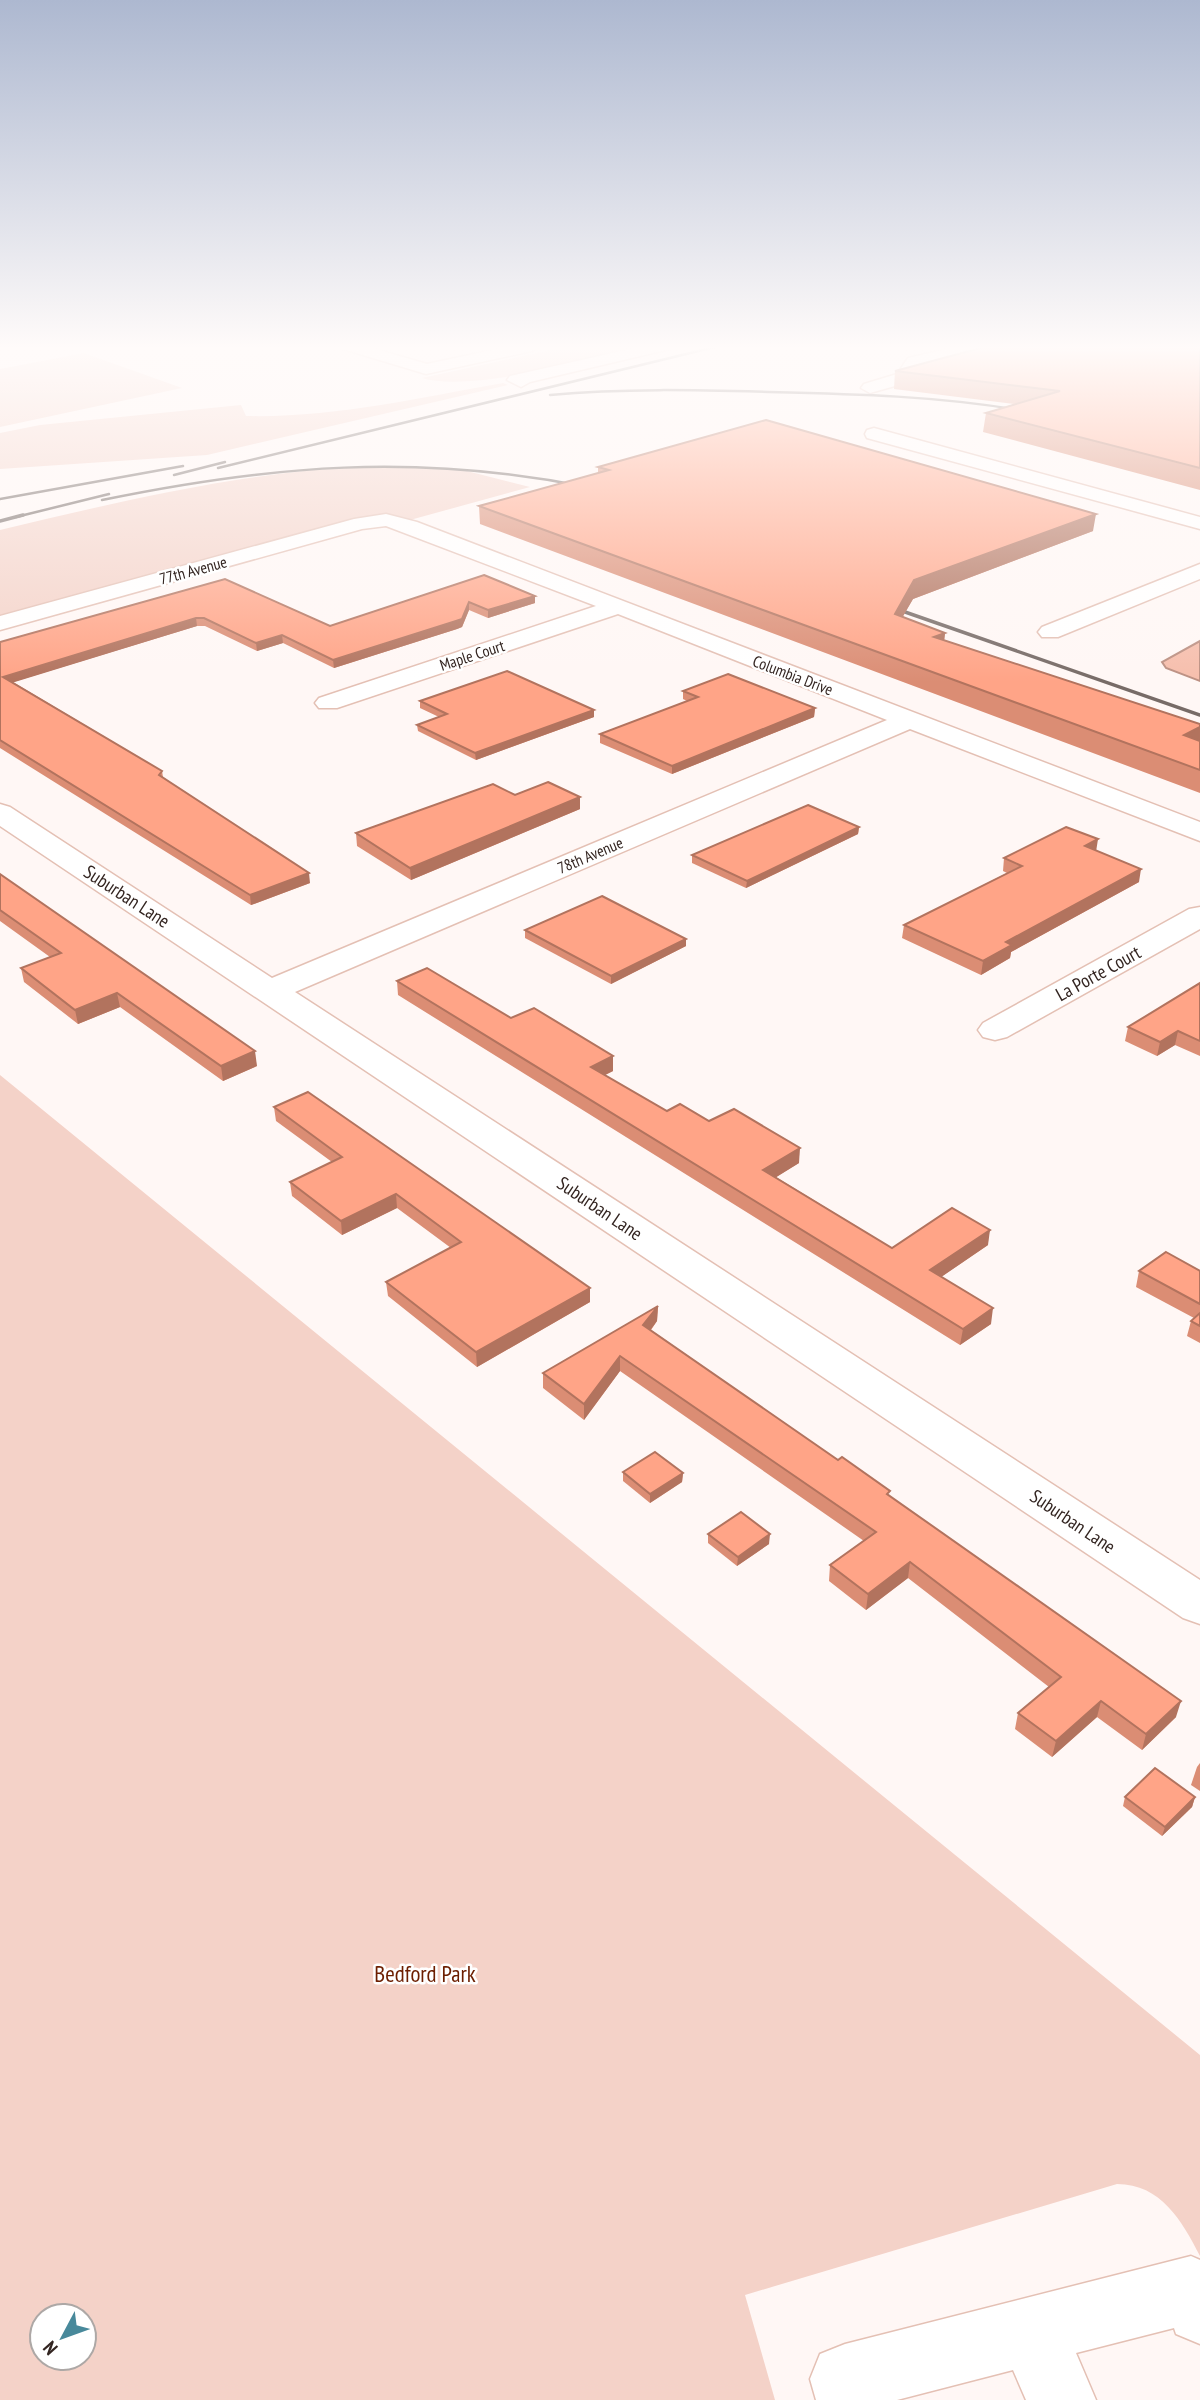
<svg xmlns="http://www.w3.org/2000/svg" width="1200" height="2400" viewBox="0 0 1200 2400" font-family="'PT Sans Narrow',sans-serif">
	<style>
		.green { fill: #f4d2c8; fill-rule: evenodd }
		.water { fill: #f6beac; stroke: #bc9082; stroke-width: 2 }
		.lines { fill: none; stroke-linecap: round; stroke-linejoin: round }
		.minor-casing { stroke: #e4c0b4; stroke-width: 3 }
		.minor { fill: #fff; fill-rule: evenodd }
		.rail-far1 { stroke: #776b67; stroke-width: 2.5 }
		.rail { stroke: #776b67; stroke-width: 3.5 }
		.wall { fill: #db8d74 }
		.shaded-wall { fill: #b2735e }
		.building { fill: #ffa487; stroke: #b2735e; stroke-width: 2 }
		.labels { text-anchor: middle; stroke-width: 5; stroke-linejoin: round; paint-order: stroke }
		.far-street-label { font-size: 16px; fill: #332521; stroke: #fff }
		.street-label { font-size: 19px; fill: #332521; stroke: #fff }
		.near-park-label { font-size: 23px; fill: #6c1e00; stroke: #fff }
	</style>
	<rect width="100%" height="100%" fill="#fff7f5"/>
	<g class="green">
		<path d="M569,346H646C593,358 472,393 422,378Z"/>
		<path d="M84,353L182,388L0,427V369Z"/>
		<path d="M503,383L508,385L207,455L0,469V433L40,425L241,405L246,416C332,418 418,398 503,383Z"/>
		<path d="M368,466L459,469L530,487L410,520L385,517L0,618V530C122,501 242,472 368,466Z"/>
		<path d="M0,1075L1200,2055V2256C1182,2221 1161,2184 1117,2184L745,2295L775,2400H0ZM42,2316H84V2358H42Z"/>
	</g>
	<path class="water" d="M1200,641V681L1166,668L1162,662Z"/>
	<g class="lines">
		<g class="minor-casing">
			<g id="minor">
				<path d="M341,346H365L427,364L511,346H540L532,351L426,374L343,349Z"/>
				<path d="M644,346H672L670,349L530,382L521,387L507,380L510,376Z"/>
				<path d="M960,346H986L984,349L920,365L909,382L870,393L861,388L864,384L897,374L908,358Z"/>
				<path d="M874,428L1200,517V529L867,438L865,434L867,430Z"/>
				<path d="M386,514L417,522L1200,822V841L910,729L295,992L1200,1580V1624L1183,1618L0,826V804L10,807L272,978L887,720L618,614L337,708H319L315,703L319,698L596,606L386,526L362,529L0,630V616L354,519Z"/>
				<path d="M1200,564V579L1058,637H1042L1038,632L1042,627Z"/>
				<path d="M1200,907V929L1007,1037L995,1040L983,1037L978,1030L983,1023L1189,909Z"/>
				<path d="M1191,2256L1200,2260V2344L1176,2334L1174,2328L1076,2353L1096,2400H1026L1013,2370L897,2400H816L810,2379L820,2354L845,2344Z"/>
			</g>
		</g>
		<use href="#minor" class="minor"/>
		<g class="rail-far1">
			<path d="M550,395C623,388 696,390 769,392C855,394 940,396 1025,411"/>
			<path d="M218,468L719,346"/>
			<path d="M174,475L225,462"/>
			<path d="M0,499L183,466"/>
			<path d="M102,500C272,465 416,453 587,487"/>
			<path d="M16,517L109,494"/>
		</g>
		<g class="rail">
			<path d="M0,521L23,515"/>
			<path d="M885,605L1200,715"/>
		</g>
	</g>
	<g class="wall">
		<path d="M1200,346V490L983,432L986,413L1014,404L894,389L895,371Z"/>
		<path d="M598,467L1093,531L913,599L902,617L945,633L944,640L1200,724V793L480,524L479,506L598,474Z"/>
		<path d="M484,575L535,603L488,618L469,610L462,627L457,629L334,668L283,643L257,651L205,626H197L13,682L162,771L163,777L310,883L251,905L0,748V642L225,579L330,626Z"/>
		<path d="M683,691L815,708L814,717L672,774L600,743V734L687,701L683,699Z"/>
		<path d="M420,701L594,710V717L476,760L418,731L417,725L439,717L420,708Z"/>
		<path d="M515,795L580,797V809L411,880L357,846L356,833Z"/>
		<path d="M859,827L858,834L746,888L692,863V855Z"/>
		<path d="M1096,851L1139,882L1011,952L1010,958L981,975L902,938L904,925L1007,873L1003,871L1004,858Z"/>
		<path d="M0,874L257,1066L223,1081L120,1007L78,1024L24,982L21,968L50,957L0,921Z"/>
		<path d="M525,930L686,946L611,984L525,938Z"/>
		<path d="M397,981L511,1018L613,1056V1071L605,1075L667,1111L709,1121L799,1163L776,1177L892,1248L988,1245L941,1277L991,1324L960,1345L398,995Z"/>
		<path d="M1200,983V1056L1175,1045L1157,1056L1125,1041L1128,1027Z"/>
		<path d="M274,1107L590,1302L477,1367L388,1296L386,1282L451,1248L397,1208L342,1235L292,1196L290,1182L332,1162L276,1121Z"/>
		<path d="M1139,1271H1200V1343L1187,1336L1191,1321L1194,1318L1136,1287Z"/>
		<path d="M658,1306L657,1321L651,1330L890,1496L1176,1717L1142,1750L1097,1717L1052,1757L1015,1729L1018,1713L1049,1687L908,1578L866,1610L829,1581L830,1565L864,1541L620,1371L584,1420L543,1388V1373Z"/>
		<path d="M623,1472L683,1473L682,1482L650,1503L623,1481Z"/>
		<path d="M708,1534L769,1544L737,1566L708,1543Z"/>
		<path d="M1200,1763V1791L1191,1785L1197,1767Z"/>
		<path d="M1125,1797H1195L1192,1807L1162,1836L1123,1806Z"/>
	</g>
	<g class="shaded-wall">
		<path d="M1096,514L1093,531L913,599L893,634L895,614L914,580Z"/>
		<path d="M535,596V603L488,618V610Z"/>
		<path d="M469,602V610L462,627L457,629L334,668L333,660Z"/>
		<path d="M196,618L197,626L5,685L3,677Z"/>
		<path d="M945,633L943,652L934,637Z"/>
		<path d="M282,635L283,643L257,651L256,643Z"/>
		<path d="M815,708L814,717L672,774V766Z"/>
		<path d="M594,710V717L476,760L475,753Z"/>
		<path d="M1200,727V747L1184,735Z"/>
		<path d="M580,797V809L411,880L410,868Z"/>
		<path d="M859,827L858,834L746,888L747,881Z"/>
		<path d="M1098,839L1096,852L1085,846Z"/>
		<path d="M1141,869L1139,882L1011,952L1010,958L981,975L983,961L1006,942Z"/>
		<path d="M309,873L310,883L251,905L250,895Z"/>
		<path d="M686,939V946L611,984V976Z"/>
		<path d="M117,993L120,1007L78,1024L75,1010Z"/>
		<path d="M1178,1031L1175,1045L1157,1056L1160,1042Z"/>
		<path d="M255,1051L257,1066L223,1081L221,1066Z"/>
		<path d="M613,1056V1071L591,1082V1067Z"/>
		<path d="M800,1148L799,1163L762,1186L763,1170Z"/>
		<path d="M396,1194L397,1208L342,1235L341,1221Z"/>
		<path d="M990,1230L988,1245L928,1286L930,1270Z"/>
		<path d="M590,1288V1302L477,1367L476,1352Z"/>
		<path d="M658,1306L657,1321L643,1340V1325Z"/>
		<path d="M993,1308L991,1324L960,1345L963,1329Z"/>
		<path d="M620,1356V1371L584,1420V1404Z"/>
		<path d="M683,1473L682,1482L650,1503V1494Z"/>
		<path d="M770,1534L769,1544L737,1566L738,1557Z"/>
		<path d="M910,1562L908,1578L866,1610L868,1594Z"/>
		<path d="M1101,1701L1097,1717L1052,1757L1056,1741Z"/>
		<path d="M1181,1701L1176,1717L1142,1750L1146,1734Z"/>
		<path d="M1195,1797L1192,1807L1162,1836L1165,1827Z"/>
	</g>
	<g class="building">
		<path d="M988,346H1200V468L986,413L1060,391L895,371Z"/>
		<path d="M766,420L1096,514L914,580L895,614L945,633L934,637L1200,724V727L1184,735L1200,741V770L479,506L609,470L598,467Z"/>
		<path d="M484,575L535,596L488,610L469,602L462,619L456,621L333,660L282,635L256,643L204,618H196L3,677L162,771L159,775L309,873L250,895L0,740V642L225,579L330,626Z"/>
		<path d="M507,671L594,710L475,753L417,725L447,714L420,701Z"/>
		<path d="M728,674L815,708L672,766L600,734L698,697L683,691Z"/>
		<path d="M548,782L580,797L410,868L356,833L493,784L515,795Z"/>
		<path d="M808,805L859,827L747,881L692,855Z"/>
		<path d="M1066,827L1098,839L1085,846L1141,869L1006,942L1012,945L983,961L904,925L1022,866L1004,858Z"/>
		<path d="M0,874L255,1051L221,1066L117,993L75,1010L21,968L61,953L0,910Z"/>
		<path d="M602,896L686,939L611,976L525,930Z"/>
		<path d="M427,968L511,1018L534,1008L613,1056L591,1067L667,1111L680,1104L709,1121L734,1109L800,1148L763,1170L892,1248L952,1208L990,1230L930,1270L993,1308L963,1329L397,981Z"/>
		<path d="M1200,983V1041L1178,1031L1160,1042L1128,1027Z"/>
		<path d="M308,1092L590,1288L476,1352L386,1282L461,1242L396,1194L341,1221L290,1182L342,1157L274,1107Z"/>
		<path d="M1166,1252L1200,1271V1304L1139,1271Z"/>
		<path d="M658,1306L643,1325L838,1460L842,1457L890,1491L887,1494L1181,1701L1146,1734L1101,1701L1056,1741L1018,1713L1061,1677L910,1562L868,1594L830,1565L876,1532L620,1356L584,1404L543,1373Z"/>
		<path d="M1200,1313V1326L1191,1321Z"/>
		<path d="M655,1452L683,1473L650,1494L623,1472Z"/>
		<path d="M741,1512L770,1534L738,1557L708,1534Z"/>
		<path d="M1155,1768L1195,1797L1165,1827L1125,1797Z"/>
	</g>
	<linearGradient id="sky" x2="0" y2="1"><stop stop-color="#adb8d0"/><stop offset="0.51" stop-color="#fffbfa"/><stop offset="1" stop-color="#fffbfa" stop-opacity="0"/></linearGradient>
	<rect width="1200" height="682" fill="url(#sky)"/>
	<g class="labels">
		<g class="far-street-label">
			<text transform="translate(193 570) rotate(-15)" y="6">77th Avenue</text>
			<text transform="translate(472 655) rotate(-18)" y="6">Maple Court</text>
			<text transform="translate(793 675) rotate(21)" y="6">Columbia Drive</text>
			<text transform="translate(590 855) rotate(-23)" y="6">78th Avenue</text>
		</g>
		<g class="street-label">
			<text transform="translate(127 896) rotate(33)" y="7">Suburban Lane</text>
			<text transform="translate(1098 973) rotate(-29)" y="7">La Porte Court</text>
			<text transform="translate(600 1208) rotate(34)" y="7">Suburban Lane</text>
			<text transform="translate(1073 1521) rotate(34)" y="7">Suburban Lane</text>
		</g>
		<g class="near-park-label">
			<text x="425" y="1982">Bedford Park</text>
		</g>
	</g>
	<g transform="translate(63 2337) rotate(229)"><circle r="33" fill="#ffffff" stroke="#ada8a6" stroke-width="2"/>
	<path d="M0-5L12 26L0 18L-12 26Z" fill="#48899b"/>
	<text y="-10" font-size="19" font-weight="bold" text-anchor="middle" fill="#332521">N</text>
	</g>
</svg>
